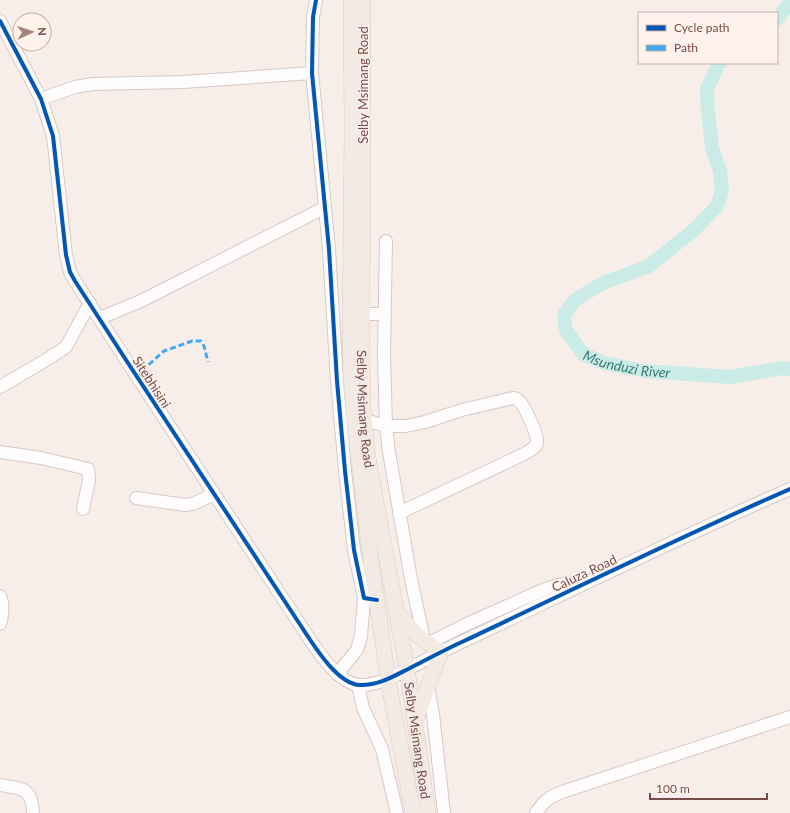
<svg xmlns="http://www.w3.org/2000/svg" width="790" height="813" viewBox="0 0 790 813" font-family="Lato,sans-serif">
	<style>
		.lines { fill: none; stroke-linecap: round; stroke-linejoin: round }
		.river { stroke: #caebe6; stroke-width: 14 }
		.minor-casing { stroke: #d6cac6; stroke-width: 14 }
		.major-casing { stroke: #dacbc8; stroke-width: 16 }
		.minor { stroke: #fefcfc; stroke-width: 12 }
		.major { stroke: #f3eae4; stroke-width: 15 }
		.quiet { stroke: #3fa9f5; stroke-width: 3; stroke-dasharray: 6 3; stroke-linecap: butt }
		.cycleway-casing { stroke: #fff2eb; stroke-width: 6 }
		.cycleway { stroke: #0057b8; stroke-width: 4 }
		.labels { text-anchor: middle; stroke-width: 3; stroke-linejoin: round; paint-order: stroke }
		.street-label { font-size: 13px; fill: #794c46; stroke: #fff2eb }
		.water-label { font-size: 14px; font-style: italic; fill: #367873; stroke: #fff2eb }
	</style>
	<rect width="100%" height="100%" fill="#f8eee9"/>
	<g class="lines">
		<g class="river">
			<path d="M777,19L790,3"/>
			<path id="s1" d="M720,63L718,65L707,89L708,111L712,148L720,171L722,191L717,206L694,230L649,266L603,283L575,300L564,315L566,330L583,354L604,363L645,371L730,377L782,368L790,369"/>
		</g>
		<g class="minor-casing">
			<g id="minor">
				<path d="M316,0L313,17L312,73L329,249L337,381L345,471L354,550L364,598L377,600"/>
				<path d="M0,21L41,99L53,136L66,255L70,272L75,281L126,360L301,626C313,644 336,683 359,685C378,686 394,676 410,668C428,659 446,649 464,641C572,590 680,537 790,489"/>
				<path d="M41,99L75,87L93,84L183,82L312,73"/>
				<path d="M386,241L384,355L386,426L389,452L411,579L424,640"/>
				<path d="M362,314H384"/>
				<path d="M100,318L141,301L324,208"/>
				<path d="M0,387L46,360L66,347L90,303"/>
				<path d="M365,420L386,426H406L425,422L462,410L513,398C515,398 516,398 518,400C524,404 539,437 537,443C535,449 527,452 522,455L399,513"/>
				<path d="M0,452L41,458L88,469L89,480L83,509"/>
				<path d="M136,498L185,505L193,504L214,494"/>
				<path d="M0,596C4,605 3,614 0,624"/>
				<path d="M429,643L467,624L545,589L562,584H580"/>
				<path d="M337,674L357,650L361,636L364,598"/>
				<path d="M358,685L363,708L382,749L397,813"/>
				<path d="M428,686L433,714L444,813"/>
				<path d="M0,785C22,789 32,787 33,813"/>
				<path d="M536,813C544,800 551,796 565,791L790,717"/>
			</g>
		</g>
		<g class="major-casing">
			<g id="major">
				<path d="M351,0L352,129L350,330L351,375L355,427L371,561L388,679L413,813"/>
				<path id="s2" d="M363,0L362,360L363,406L367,452L407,669L428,813"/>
				<path d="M398,614L417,635L441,652L428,686L416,719"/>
			</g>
		</g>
		<use href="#minor" class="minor"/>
		<use href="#major" class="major"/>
		<path class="quiet" d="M138,379L144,369L164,351L192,341H201L204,346L208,362"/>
		<g class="cycleway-casing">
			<g id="cycleway">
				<path d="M316,0L313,17L312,73L329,249L337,381L345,471L354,550L364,598L377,600"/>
				<path d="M0,21L41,99L53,136L66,255L70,272L75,281L126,360L301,626C313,644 336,683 359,685C378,686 394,676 410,668C428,659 446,649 464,641C572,590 680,537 790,489"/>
			</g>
		</g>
		<use href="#cycleway" class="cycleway"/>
	</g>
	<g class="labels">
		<g class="street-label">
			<text transform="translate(363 85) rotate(-90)" y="5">Selby Msimang Road</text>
			<text transform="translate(152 382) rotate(57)" y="5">Sitebhisini</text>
			<text dy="5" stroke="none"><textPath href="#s2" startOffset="409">Selby Msimang Road</textPath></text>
			<text transform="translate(584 573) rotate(-25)" y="5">Caluza Road</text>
			<text dy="5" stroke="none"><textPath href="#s2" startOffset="745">Selby Msimang Road</textPath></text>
		</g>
		<g class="water-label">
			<text dy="5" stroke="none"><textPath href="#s1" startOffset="430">Msunduzi River</textPath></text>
		</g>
	</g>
	<rect x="638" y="12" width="140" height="52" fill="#fff2eb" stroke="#c9b0a9"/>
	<rect x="646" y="25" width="20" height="6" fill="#0057b8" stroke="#c9b0a9"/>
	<text x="674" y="32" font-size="12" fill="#794c46">Cycle path</text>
	<rect x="646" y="45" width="20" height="6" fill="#3fa9f5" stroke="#c9b0a9"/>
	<text x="674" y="52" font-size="12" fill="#794c46">Path</text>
	<g transform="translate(32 32) rotate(87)"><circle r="19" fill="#fff2eb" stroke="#c9b0a9"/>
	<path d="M0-3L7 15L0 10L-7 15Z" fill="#a5857f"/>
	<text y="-6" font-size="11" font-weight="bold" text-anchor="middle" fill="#794c46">N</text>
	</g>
	<path d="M650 793v6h117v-6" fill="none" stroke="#794c46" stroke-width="2"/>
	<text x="656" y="793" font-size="12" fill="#794c46" stroke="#fff2eb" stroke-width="3" paint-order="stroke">100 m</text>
</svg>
